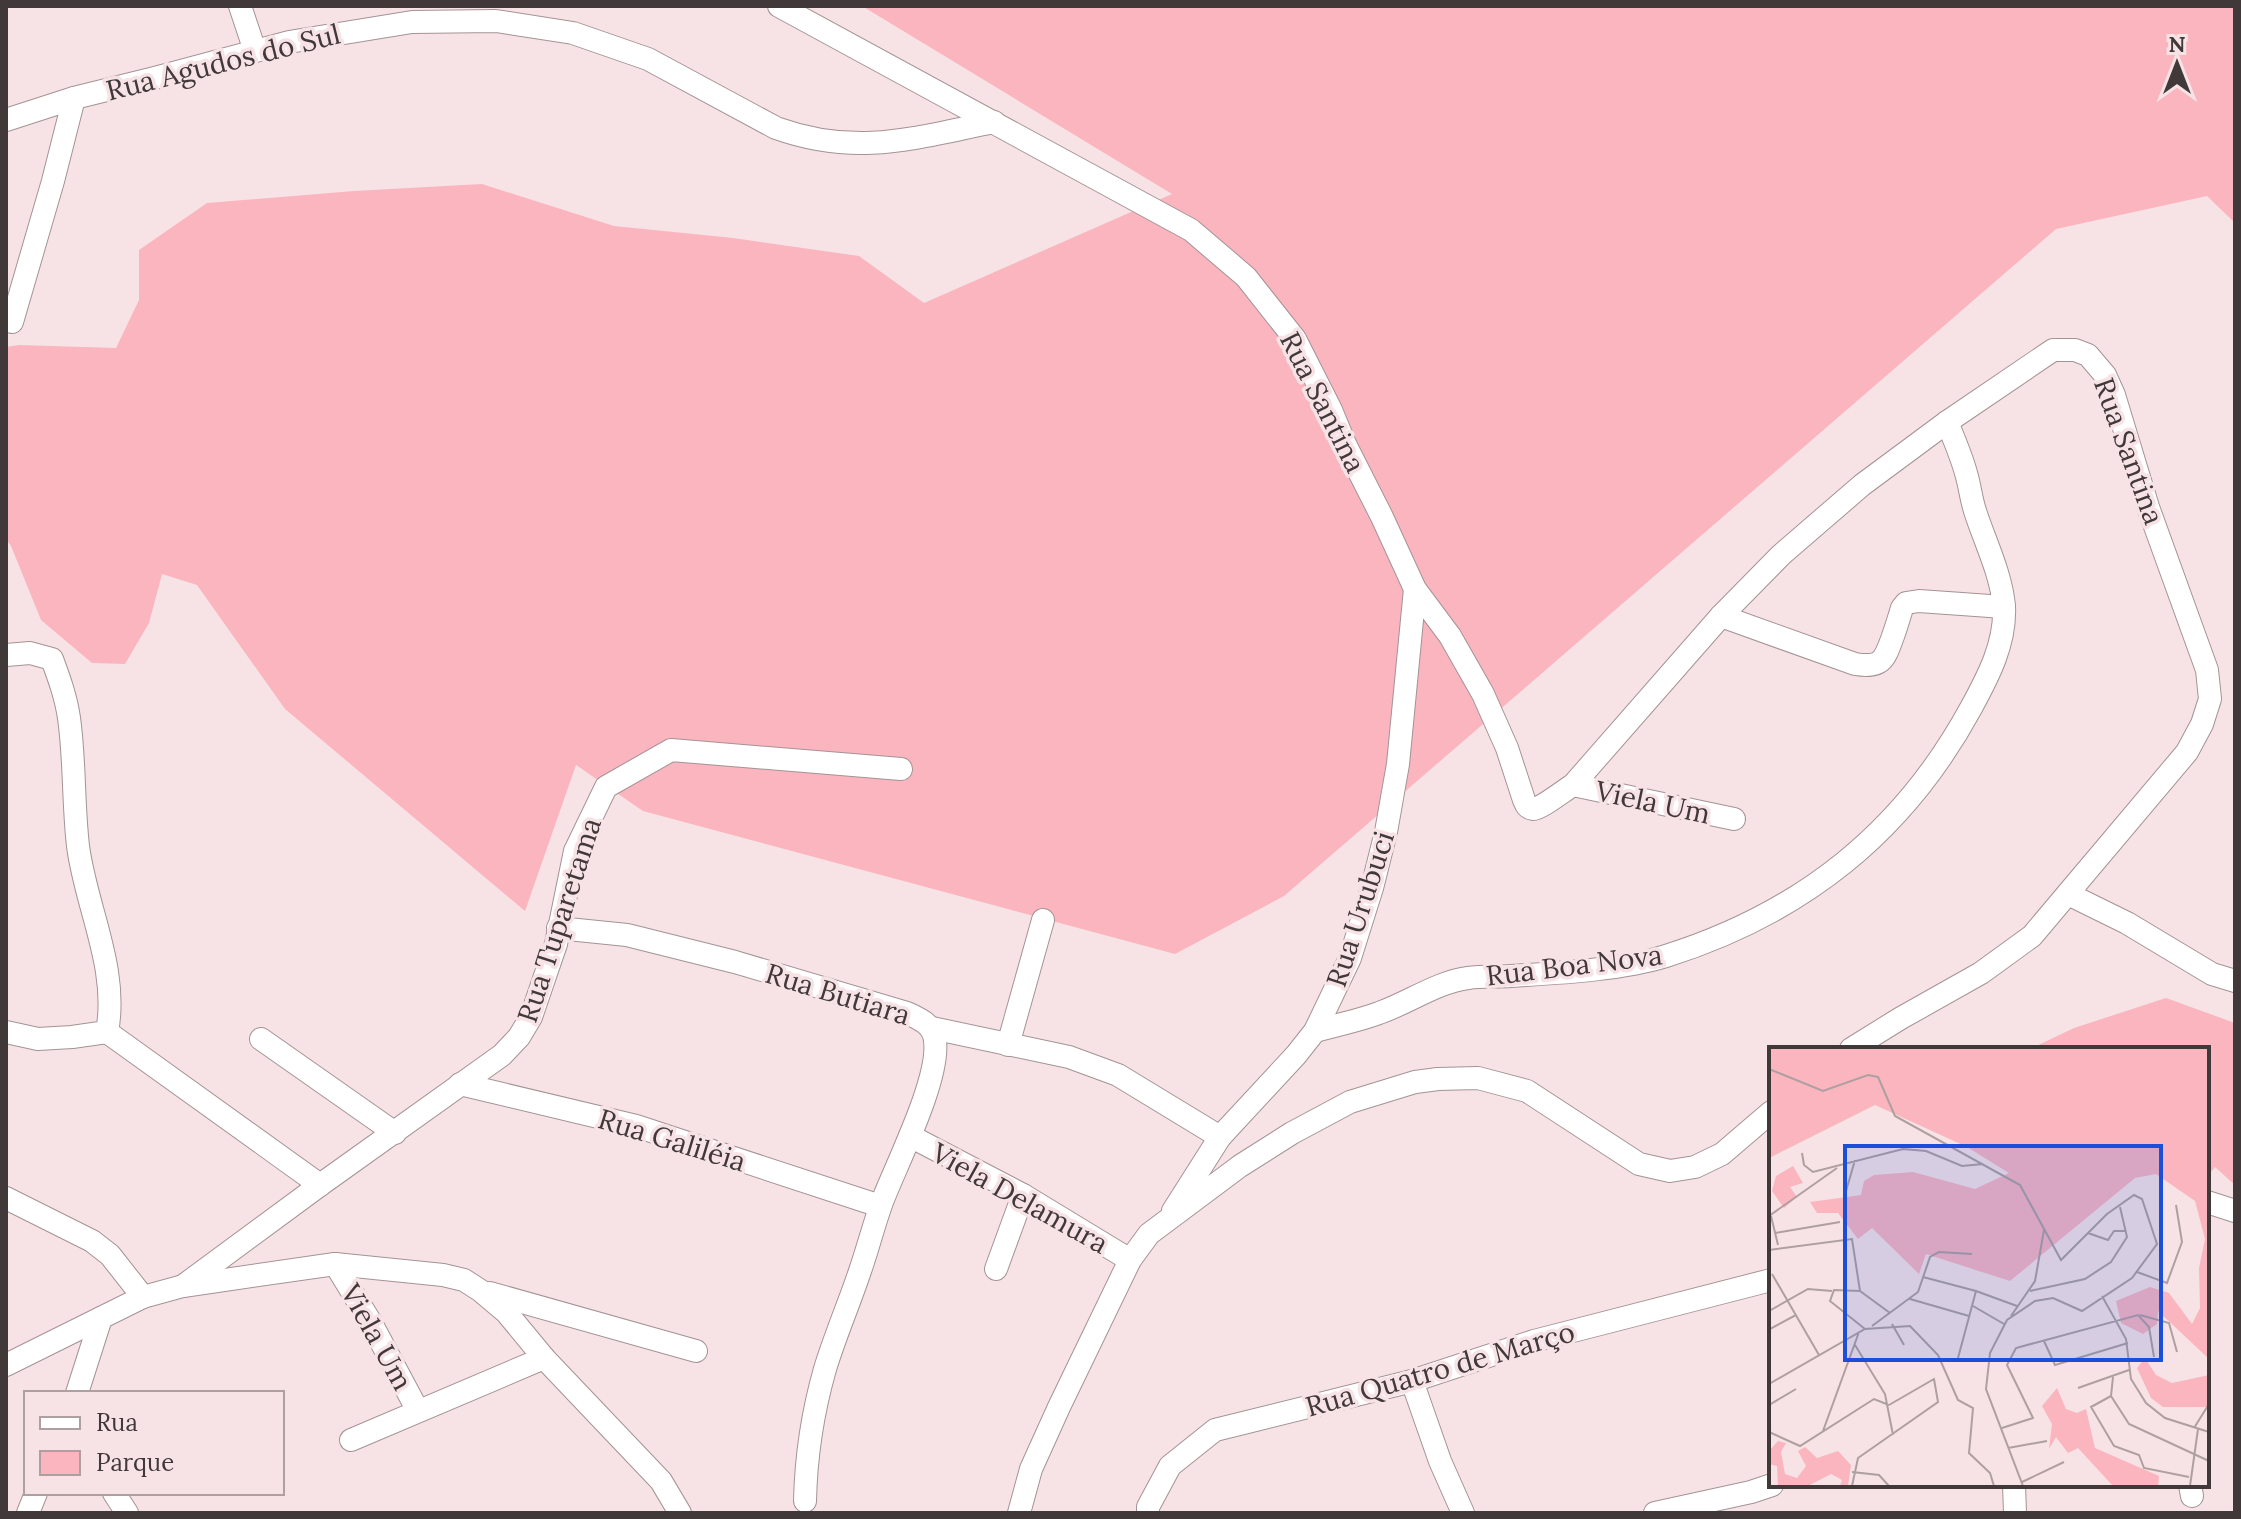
<svg xmlns="http://www.w3.org/2000/svg" width="2241" height="1519" viewBox="0 0 2241 1519" font-family="Lora,serif">
	<style>
		.green { fill: #fab5bf }
		.lines { fill: none; stroke-linecap: round; stroke-linejoin: round }
		.minor-casing { stroke: #a49395; stroke-width: 24 }
		.minor { stroke: #fff; stroke-width: 22 }
		.labels { text-anchor: middle; stroke-width: 7; stroke-linejoin: round; paint-order: stroke }
		.street-label { font-size: 28px; fill: #403839; stroke: #f7e3e5 }
		.inset-road { fill: none; stroke: #ae9fa0; stroke-width: 2 }
		.view { fill: #1d4ed8; fill-opacity: 0.15; stroke: #1d4ed8; stroke-width: 4 }
		.inset-edge { fill: none; stroke: #403839; stroke-width: 4 }
	</style>
	<rect width="100%" height="100%" fill="#f7e3e5"/>
	<g class="green">
		<path d="M862,6H2235V223L2207,196L2056,229L1284,896L1175,954L643,811L576,765L525,911L285,709L197,585L162,574L149,623L125,664L92,663L41,620L11,546L6,539V347L19,345L116,348L139,300V250L207,203L354,191L482,184L614,226L733,238L859,256L924,303L1172,194Z"/>
		<path d="M2166,998L2235,1023V1185L2215,1167L2207,1177V1049H2030L2074,1028Z"/>
	</g>
	<g class="lines">
		<g class="minor-casing">
			<g id="minor">
				<path d="M240,6L255,51"/>
				<path d="M779,6L1191,230L1246,277L1295,339L1331,410L1345,444L1382,517L1415,589L1450,636L1483,694L1507,748L1524,800C1526,805 1527,808 1533,809C1539,810 1566,789 1573,785L1721,616L1781,555L1862,485L1947,422L2053,350H2075L2088,355L2105,375L2114,395L2148,507L2207,670L2210,699L2202,724L2187,752L2032,936L1981,973L1901,1018L1851,1049"/>
				<path d="M6,120L74,98L155,78L289,42L412,22L496,21L573,33L648,59L776,128C857,157 914,138 994,122"/>
				<path d="M12,322L53,181L74,98"/>
				<path d="M1721,616L1855,664C1881,668 1884,661 1892,639C1896,628 1899,618 1902,608L1906,603L1919,601L2004,607"/>
				<path d="M6,655L30,653L52,659C59,678 66,697 69,718C75,760 73,803 78,846C86,908 119,968 107,1032L72,1037L38,1039L6,1032"/>
				<path d="M1573,785L1734,819"/>
				<path d="M2068,894L2127,923L2212,974L2235,981"/>
				<path d="M558,928L627,935L735,962L907,1013C920,1019 934,1025 935,1041C940,1079 897,1163 882,1202C874,1224 868,1248 860,1271C849,1304 835,1336 825,1369C813,1411 806,1457 805,1501"/>
				<path d="M932,1028L1069,1057L1118,1075L1220,1137"/>
				<path d="M1315,1031C1336,1025 1358,1021 1379,1013C1408,1003 1437,982 1468,978C1482,976 1497,977 1511,976C1558,973 1621,970 1666,956C1802,913 1903,833 1971,708C1988,677 2006,643 2004,606C2001,574 1986,544 1976,514C1971,500 1970,486 1966,473C1961,455 1954,439 1947,422"/>
				<path d="M107,1032L320,1185"/>
				<path d="M261,1039L395,1133"/>
				<path d="M1008,1045L1043,920"/>
				<path d="M460,1084L636,1126L880,1206"/>
				<path d="M910,1136L1023,1195L1130,1260"/>
				<path d="M6,1198L92,1241L110,1255L143,1297"/>
				<path d="M2207,1202L2235,1211"/>
				<path d="M1173,1211L1220,1137L1296,1055L1315,1031L1350,958L1372,888L1386,832L1398,764L1415,589"/>
				<path d="M335,1264L370,1321L418,1411"/>
				<path d="M996,1269L1023,1195"/>
				<path d="M183,1286L320,1185L502,1055L519,1037L531,1017L556,944L575,851L606,787L671,750L901,769"/>
				<path d="M490,1293L696,1351"/>
				<path d="M6,1365L143,1297L183,1286L335,1264L443,1275L464,1280L481,1291L506,1312L544,1358L661,1481L680,1513"/>
				<path d="M1412,1381L1440,1461L1463,1513"/>
				<path d="M77,1393L101,1318"/>
				<path d="M351,1440L544,1358"/>
				<path d="M2014,1485L2015,1513"/>
				<path d="M2190,1485L2192,1496"/>
				<path d="M114,1493L127,1513"/>
				<path d="M28,1513L36,1493"/>
				<path d="M1019,1513L1031,1469L1059,1407L1130,1260L1149,1234L1240,1166L1292,1133L1350,1102L1415,1082L1438,1079L1478,1078L1527,1091L1639,1164L1670,1171L1695,1167L1722,1154L1771,1112"/>
				<path d="M1148,1513V1507L1170,1466L1215,1430L1412,1381L1534,1341L1771,1280"/>
				<path d="M1655,1513L1751,1492L1772,1485"/>
			</g>
		</g>
		<use href="#minor" class="minor"/>
	</g>
	<g class="labels">
		<g class="street-label">
			<text transform="translate(223 62) rotate(-14)" y="10">Rua Agudos do Sul</text>
			<text transform="translate(1323 402) rotate(63)" y="10">Rua Santina</text>
			<text transform="translate(2129 451) rotate(70)" y="10">Rua Santina</text>
			<text transform="translate(1653 802) rotate(12)" y="10">Viela Um</text>
			<text transform="translate(1360 909) rotate(-72)" y="10">Rua Urubuci</text>
			<text transform="translate(559 920) rotate(-72)" y="10">Rua Tuparetama</text>
			<text transform="translate(1574 965) rotate(-7)" y="10">Rua Boa Nova</text>
			<text transform="translate(838 994) rotate(17)" y="10">Rua Butiara</text>
			<text transform="translate(672 1140) rotate(17)" y="10">Rua Galiléia</text>
			<text transform="translate(1020 1198) rotate(29)" y="10">Viela Delamura</text>
			<text transform="translate(377 1337) rotate(61)" y="10">Viela Um</text>
			<text transform="translate(1440 1369) rotate(-16)" y="10">Rua Quatro de Março</text>
		</g>
	</g>
	<g transform="translate(1769 1047)">
		<rect width="440" height="440" fill="#f7e3e5"/>
		<path d="M0,1H440V312L389,264L388,277L374,287L352,276L347,254L381,240L400,246L423,277L431,261L430,221L436,192L426,154L387,127L366,131L241,234L157,207L150,227L103,181L89,192L69,166H48L41,155L92,148L95,134L105,128L144,125L206,142L240,126L198,100L106,58L0,111ZM24,119L34,136L21,140L28,150L15,161L3,144L7,129ZM376,311L387,328L403,336L440,328V360H394L382,351L368,321ZM288,341L297,362L308,366L317,362L326,401L390,429L389,439H344L309,401L299,406L287,390L280,402L283,377L273,359ZM9,394L17,396L12,405L16,427L28,431L37,419L29,404L36,400L48,411L69,404L82,418L79,439H71L73,433L62,427L39,439H9L8,419L0,417V404Z" fill="#fab5bf"/>
		<path class="inset-road" d="M0,22L54,44L99,28L109,30L126,69L251,138L292,213L338,167L365,148L373,152L388,197L363,231L313,264L284,251L266,254L238,273L221,306L217,342L254,439M33,106L35,118L44,125L134,102L157,104L193,119L214,117M77,144L86,113M0,169L68,121M2,169L9,198M6,186L71,175M319,186L339,193L345,184H357M0,203L83,192L91,244L65,243L61,254L96,282M368,225L398,236L413,195L407,158M3,227L50,308M154,230L207,244L189,311M91,244L121,266M207,244L248,259M261,244L316,232L342,215L358,190L351,160M333,249L357,292L362,332L377,356L396,371L440,385M141,252L200,269M204,259L235,277M0,264L39,242L63,244M371,268L400,276L408,305M242,269L266,234L275,183M123,277L135,298M103,279L149,245L161,210L170,205L203,207M1,282L27,268M275,294L286,318L359,296M86,298L116,347L124,388M344,330L342,349L360,377L440,414M0,337L96,282L141,279L169,308L189,353L204,361L200,406L221,426L225,439M309,341L360,323M342,349L322,360L345,399L370,408L375,421L420,430M0,358L27,342M233,381L264,371L238,318L247,301L369,268L380,280L385,310M425,381L440,357M54,384L90,285M0,385L31,399L105,352L120,358M239,401L278,394M83,425L110,428L120,439M253,435L295,415M83,439L89,411L169,355L165,332L120,358M421,439L429,382"/>
		<path class="view" d="M76,99H392V313H76Z"/>
		<rect width="440" height="440" class="inset-edge"/>
	</g>
	<rect width="2241" height="1519" fill="none" stroke="#403839" stroke-width="16"/>
	<rect x="24" y="1391" width="260" height="104" fill="#f7e3e5" stroke="#ae9fa0" stroke-width="2"/>
	<rect x="40" y="1417" width="40" height="12" fill="#ffffff" stroke="#ae9fa0" stroke-width="2"/>
	<text x="96" y="1431" font-size="24" fill="#403839">Rua</text>
	<rect x="40" y="1451" width="40" height="24" fill="#fab5bf" stroke="#ae9fa0" stroke-width="2"/>
	<text x="96" y="1471" font-size="24" fill="#403839">Parque</text>
	<g transform="translate(2177 64)" stroke="#f7e3e5" stroke-width="6" paint-order="stroke">
	<path d="M0-6L14 30L0 20L-14 30Z" fill="#403839"/>
	<text y="-12" font-size="22" font-weight="bold" text-anchor="middle" fill="#403839">N</text>
	</g>
</svg>
